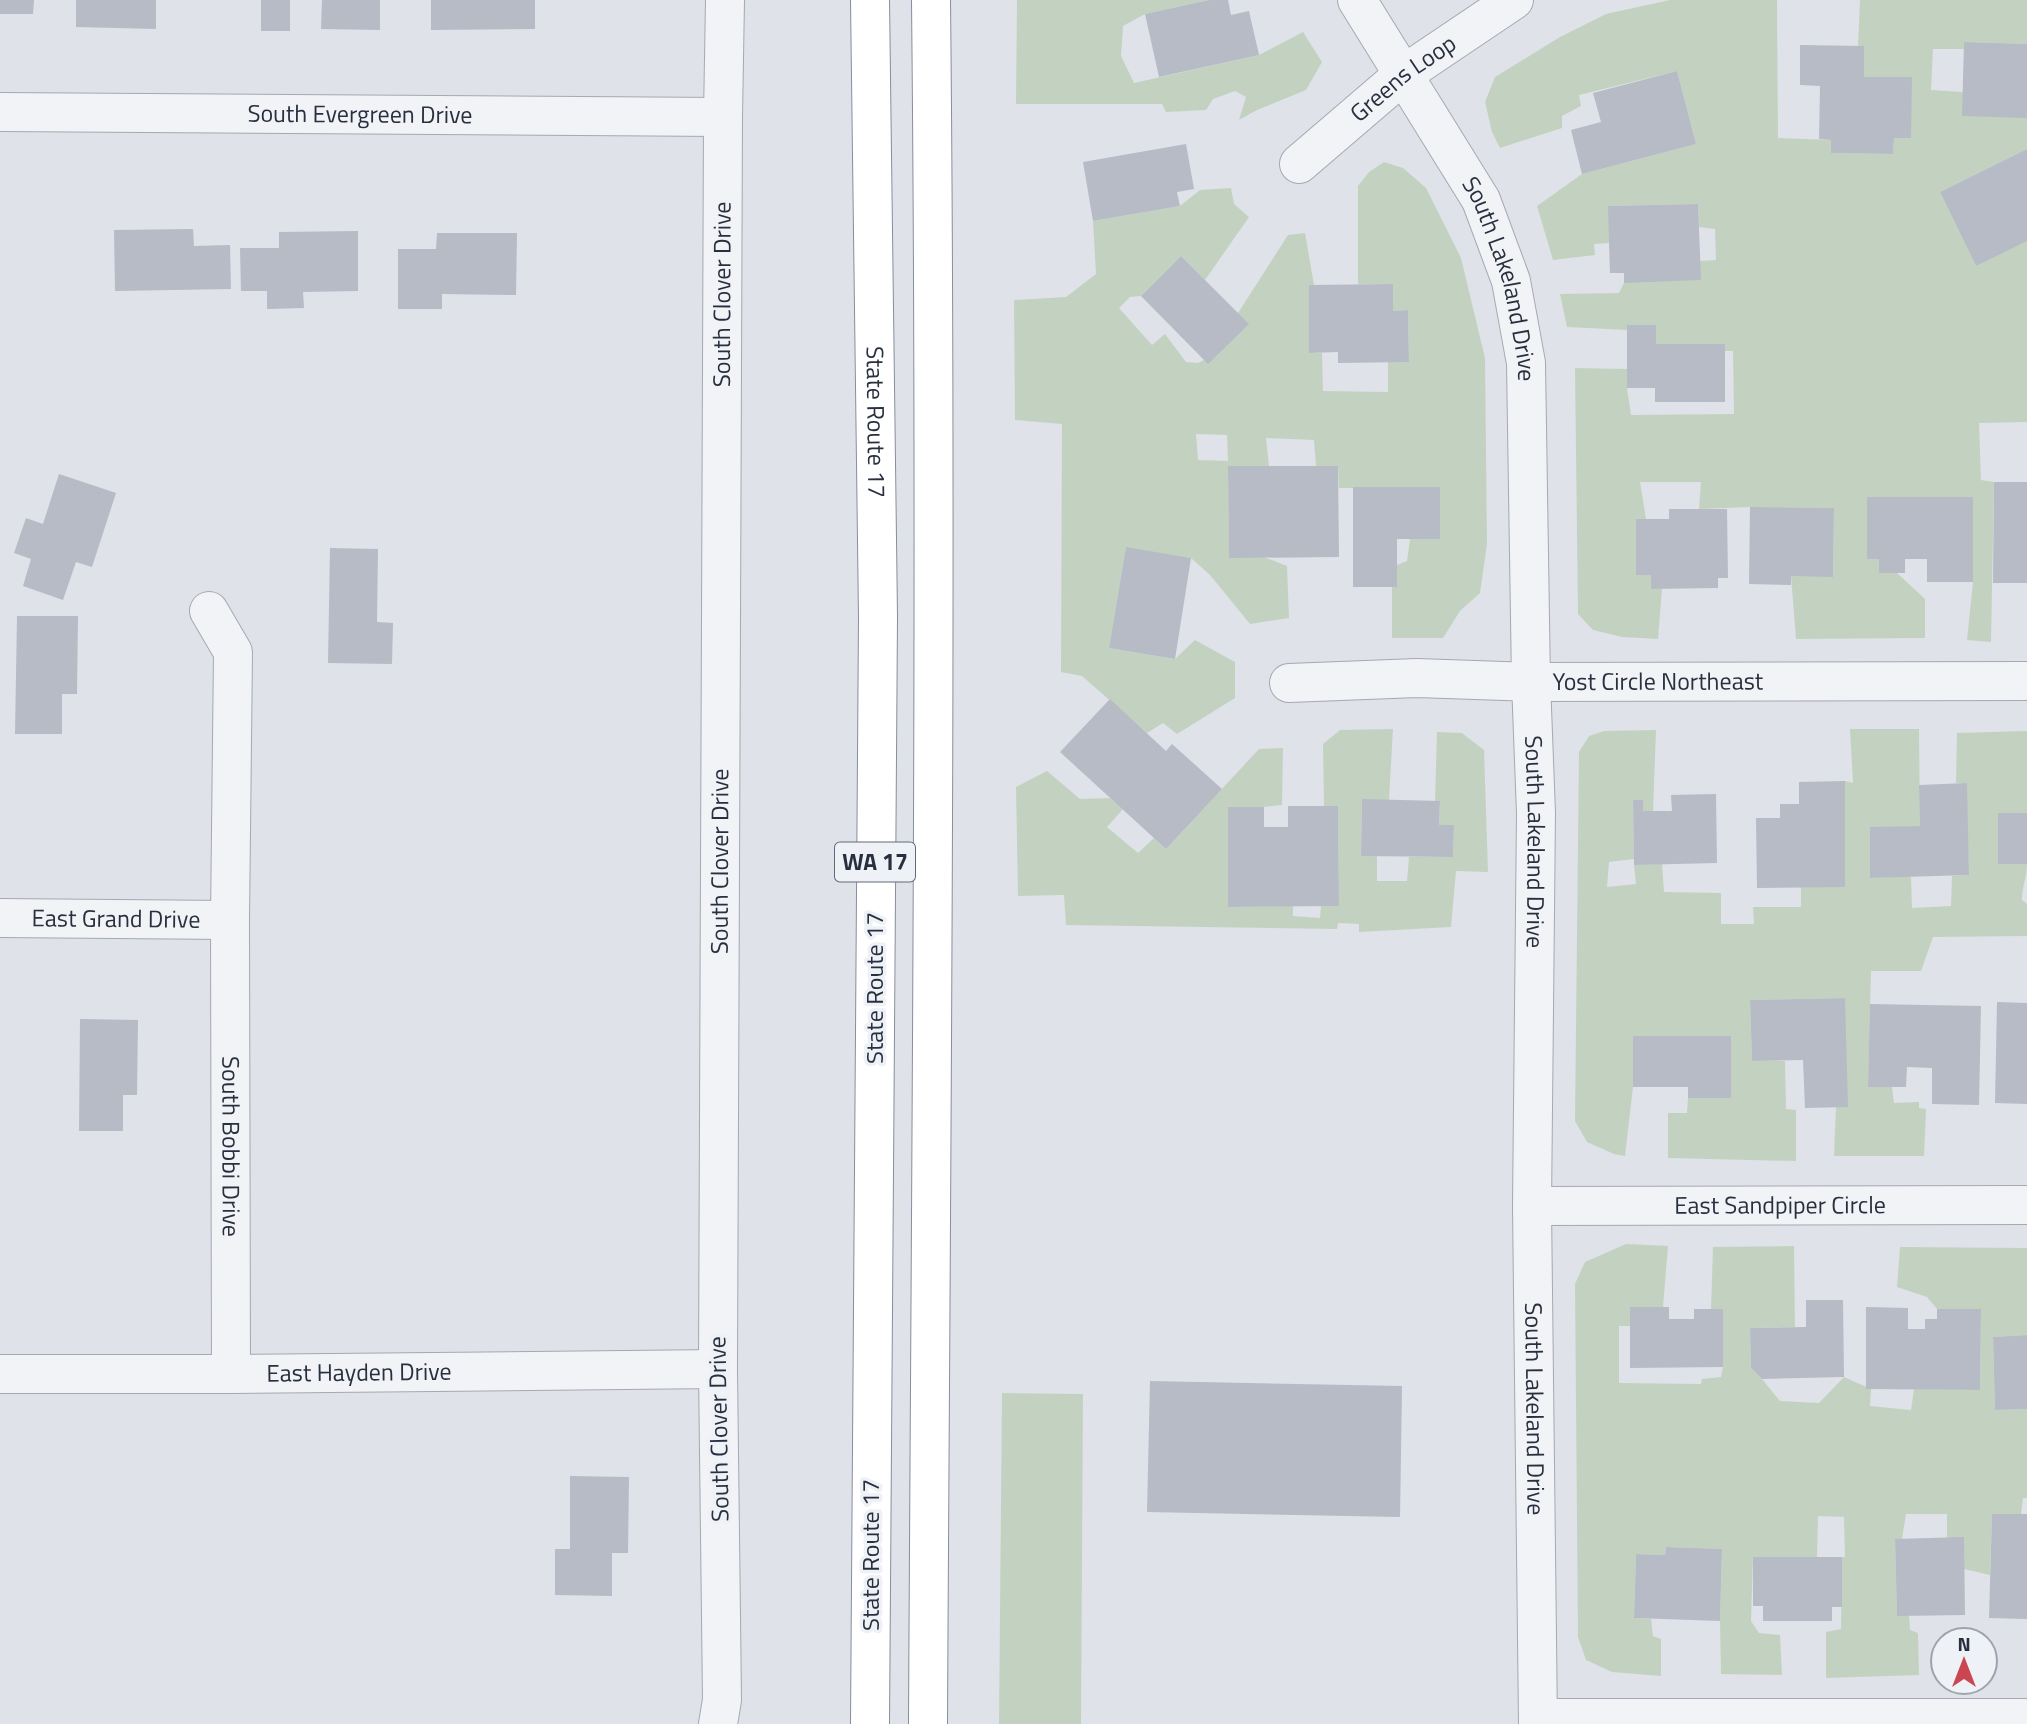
<svg xmlns="http://www.w3.org/2000/svg" width="2027" height="1724" viewBox="0 0 2027 1724" font-family="'Titillium Web',sans-serif">
	<style>
		.green { fill: #c3d2c0; fill-rule: evenodd }
		.building { fill: #b6bbc5 }
		.lines { fill: none; stroke-linecap: round; stroke-linejoin: round }
		.minor-casing { stroke: #a4a9b2; stroke-width: 40 }
		.highway-casing { stroke: #878e9e; stroke-width: 40 }
		.minor { stroke: #f1f3f6; stroke-width: 38 }
		.highway { stroke: #fff; stroke-width: 38 }
		.labels { text-anchor: middle; stroke-width: 7; stroke-linejoin: round; paint-order: stroke }
		.shield { fill: #eef1f6; stroke: #636976; stroke-width: 2 }
		.shield-label { font-size: 23px; font-weight: bold; fill: #282f3f }
		.street-label { font-size: 24px; fill: #282f3f; stroke: #eef1f6 }
	</style>
	<rect width="100%" height="100%" fill="#dfe2e8"/>
	<g class="green">
		<path d="M1017,0H1209L1145,14L1123,26L1121,56L1134,83L1259,55L1303,32L1322,62L1306,90L1257,110L1239,120L1246,97L1235,91L1213,99L1206,110L1166,112L1162,104H1016Z"/>
		<path d="M1670,0H1777L1778,138L1831,140V153L1893,154L1894,138L1911,77H1864V46H1858L1860,0H2027V44L1964,42V49H1933L1931,90L1963,92L2027,118V149L1940,192L1976,266L2027,239V422L1979,423L1981,480L1994,482L1991,642L1967,640L1973,582V498L1867,559H1879V572L1897,573L1925,599V638L1796,639L1791,576H1833L1834,508L1750,507L1699,509L1701,482H1640L1646,519H1636V575H1651V588L1662,589L1658,639L1622,637L1593,630L1578,614L1575,368L1627,369V388L1631,415L1734,414L1733,351H1725V344H1656V325H1628L1627,330L1567,327L1560,294L1619,293L1624,283L1700,261L1716,260L1715,229L1699,227L1698,204L1609,206V243L1594,244L1595,255L1553,260L1537,206L1582,174L1696,144L1677,71L1579,95L1581,106L1562,116V128L1500,148L1492,132L1485,102L1495,77L1560,37L1606,14Z"/>
		<path d="M1384,162L1403,168L1426,188L1461,258L1485,358L1487,544L1480,593L1460,611L1443,638H1392V587H1397V565L1407,561L1410,539L1440,538V488H1339L1338,466H1316L1314,440L1266,438L1269,466L1228,467L1229,557H1264L1287,566L1289,618L1250,624L1210,575L1191,558L1126,548L1109,648L1175,659L1195,640L1235,662V698L1177,734L1163,723L1147,733L1082,676L1061,672L1062,424L1015,420L1014,300L1066,297L1096,274L1093,221L1180,206L1200,190L1231,188L1234,204L1249,217L1205,280L1181,256L1141,296L1130,297L1119,308L1152,345L1165,334L1186,362L1198,363L1204,360L1238,313L1288,235L1305,233L1314,285L1309,286V353H1322L1323,391L1388,392V362L1409,361L1408,310L1393,311V284H1358V186L1369,172ZM1196,434L1227,435L1228,461L1198,460Z"/>
		<path d="M1393,729L1389,800H1362L1361,855L1377,856V881H1407L1409,857H1453L1454,825H1439L1440,801H1435L1437,732L1462,733L1484,750L1488,872L1456,871L1451,927L1359,932V924L1338,923L1337,929L1066,925L1064,895L1018,896L1016,787L1047,771L1080,799L1110,798L1123,809L1107,827L1138,853L1154,838L1166,849L1259,749L1283,748L1282,805L1264,807L1228,808V907L1293,906V916L1320,918L1321,906H1339L1338,806H1324L1323,744L1340,730Z"/>
		<path d="M1850,729H1919L1920,826L1870,828L1871,878L1911,876L1912,908L1951,906L1952,876L1969,875L1966,783H1956L1957,733L2027,731V813L1998,814V864H2027C2027,877 2022,886 2022,900L2027,904V936L1933,937L1921,971H1871L1868,1087H1892L1894,1103L1919,1102V1108L1926,1109L1924,1156H1834L1836,1107L1844,998L1750,1000L1752,1061H1785L1786,1109L1796,1110V1161L1668,1158V1113H1687L1688,1098H1731L1633,1036V1087L1625,1156L1614,1154L1587,1142L1575,1121L1579,752L1589,736L1604,731L1656,730L1653,811H1643V800H1633L1634,859L1609,862L1607,887L1636,884L1634,865L1662,864L1664,892L1721,893V924H1754L1753,907H1801V887H1845V781L1853,783Z"/>
		<path d="M1626,1244L1668,1246L1663,1307H1630V1326H1619V1383L1701,1384L1702,1379L1721,1377L1723,1367V1310L1711,1309L1713,1247L1794,1246L1795,1327L1750,1328L1751,1368L1762,1379L1780,1401L1819,1403L1844,1377L1871,1389L1870,1406L1911,1410L1914,1389L1980,1390L1981,1310L1937,1309L1927,1297L1897,1287L1900,1247L2027,1248V1335L1993,1337L1995,1410L2027,1409V1498H2023L2021,1514H1992L1990,1575L1964,1569V1538H1947V1514H1906L1902,1539H1895L1897,1615H1909L1910,1630L1918,1633L1919,1675L1826,1678V1632L1841,1629L1842,1557H1845L1844,1517L1818,1516L1817,1557H1753L1751,1621L1759,1633L1780,1635L1782,1675L1721,1674L1720,1621L1722,1549L1666,1547L1665,1555L1636,1554L1634,1618L1651,1619L1653,1636L1661,1639V1676L1612,1672L1586,1660L1578,1637L1575,1284L1585,1262Z"/>
		<path d="M1002,1393L1083,1394L1081,1724H999Z"/>
	</g>
	<g class="building">
		<path d="M0,0H34L33,14H0Z"/>
		<path d="M76,0H156V29L76,27Z"/>
		<rect x="261" y="0" width="29" height="31"/>
		<path d="M322,0H380V30L321,29Z"/>
		<path d="M431,0H535V29L431,30Z"/>
		<path d="M1209,0H1228L1231,15L1249,11L1259,55L1159,77L1145,14Z"/>
		<path d="M1964,42L2027,44V118L1962,116Z"/>
		<path d="M1800,45L1864,46V77H1912L1911,138H1894L1893,154L1831,153V140L1819,139L1820,86L1800,85Z"/>
		<path d="M1677,71L1696,144L1582,174L1571,130L1601,122L1593,93Z"/>
		<path d="M1186,144L1194,189L1177,192L1180,206L1093,221L1083,162Z"/>
		<path d="M2027,149V241L1976,266L1940,192Z"/>
		<path d="M1698,204L1701,280L1624,283V273H1610L1608,206Z"/>
		<path d="M193,229L194,246L230,245L231,289L115,291L114,230Z"/>
		<path d="M358,231V291L303,292L304,308L267,309V291H241L240,248H279V232Z"/>
		<path d="M437,233H517L516,295L442,294V309H398V249H436Z"/>
		<path d="M1181,256L1249,324L1208,364L1141,296Z"/>
		<path d="M1393,284V311L1408,310L1409,362L1338,363V352L1309,353V285Z"/>
		<path d="M1627,325H1656V344H1725V402H1655V388H1627Z"/>
		<path d="M1228,466H1338L1339,557L1229,558Z"/>
		<path d="M59,474L116,493L92,567L76,562L63,600L23,586L31,559L14,553L26,518L43,524Z"/>
		<path d="M1994,482H2027V583H1993Z"/>
		<path d="M1353,487H1440V539H1397V587H1353Z"/>
		<path d="M1867,497H1973V582H1927V559H1905V573H1879V559H1867Z"/>
		<path d="M1750,507L1834,508L1833,577L1791,576V585L1749,584Z"/>
		<path d="M1669,509H1727L1728,578H1718V588L1651,589V575H1636V519H1669Z"/>
		<path d="M1126,547L1191,558L1175,659L1109,648Z"/>
		<path d="M330,548L378,549L377,622L393,623L392,664L328,663Z"/>
		<path d="M17,616H78L77,694H62V734H15Z"/>
		<path d="M1110,699L1166,751L1172,744L1222,789L1166,849L1060,752Z"/>
		<path d="M1845,781V887L1757,888L1756,818H1780V804H1799V782Z"/>
		<path d="M1967,783L1969,875L1870,878V827L1920,826L1919,785Z"/>
		<path d="M1716,794L1717,863L1634,865L1633,800H1643V811H1672L1671,795Z"/>
		<path d="M1362,799L1440,801L1439,825H1454L1453,857L1361,856Z"/>
		<path d="M1288,806H1338L1339,906L1228,907V807H1264V827H1288Z"/>
		<rect x="1998" y="813" width="29" height="51"/>
		<path d="M1845,998L1848,1107L1805,1108L1803,1060L1752,1061L1750,1000Z"/>
		<path d="M1997,1002L2027,1003V1104L1995,1103Z"/>
		<path d="M1870,1004L1981,1006L1979,1105L1932,1104V1068L1907,1067L1906,1087H1868Z"/>
		<path d="M80,1019L138,1020L137,1095H123V1131H79Z"/>
		<path d="M1633,1036H1731V1098H1688V1087H1633Z"/>
		<path d="M1806,1300H1843L1844,1377L1762,1379L1751,1368L1750,1328L1806,1327Z"/>
		<path d="M1630,1307H1669V1319H1694V1309H1723V1367L1630,1368Z"/>
		<path d="M1866,1307L1908,1308V1329H1925V1319H1937V1309H1981L1980,1390L1866,1389Z"/>
		<path d="M2027,1335V1409L1995,1410L1993,1337Z"/>
		<path d="M1150,1381L1402,1386L1400,1517L1147,1512Z"/>
		<path d="M570,1476L629,1477L628,1553H612V1596L555,1595V1549H570Z"/>
		<path d="M1992,1514H2027V1619L1989,1618Z"/>
		<path d="M1964,1537L1965,1615L1897,1616L1895,1539Z"/>
		<path d="M1666,1547L1722,1549L1720,1621L1634,1618L1636,1554L1665,1555Z"/>
		<path d="M1753,1557H1842V1607H1832V1621H1763V1606H1753Z"/>
	</g>
	<g class="lines">
		<g class="minor-casing">
			<g id="minor">
				<path id="s1" d="M1357,0L1481,200L1511,281L1526,363L1531,682L1536,813L1532,1206L1538,1724"/>
				<path id="s2" d="M0,112L723,117"/>
				<path id="s3" d="M1299,164L1404,74L1514,0"/>
				<path id="s4" d="M209,611L233,652L230,920L231,1374"/>
				<path id="s5" d="M1289,683L1417,678L1531,682L2027,681"/>
				<path id="s6" d="M0,918L230,920"/>
				<path id="s7" d="M1532,1206L2027,1205"/>
				<path id="s8" d="M0,1374H231L718,1369"/>
				<path d="M1538,1718H2027"/>
				<path id="s9" d="M718,1724L722,1700L718,1369L723,117L725,0"/>
			</g>
		</g>
		<g class="highway-casing">
			<g id="highway">
				<path id="s10" d="M870,0L878,617L870,1724"/>
				<path d="M928,1724C931,1149 937,575 931,0"/>
			</g>
		</g>
		<use href="#minor" class="minor"/>
		<use href="#highway" class="highway"/>
	</g>
	<g class="labels">
		<rect class="shield" x="835" y="842.5" width="80" height="39" rx="5"/>
		<g class="shield-label">
			<text x="875" y="870">WA 17</text>
		</g>
		<g class="street-label">
			<text dy="8" stroke="none"><textPath href="#s3" startOffset="135">Greens Loop</textPath></text>
			<text dy="8" stroke="none"><textPath href="#s2" startOffset="360">South Evergreen Drive</textPath></text>
			<text dy="8" stroke="none"><textPath href="#s1" startOffset="317">South Lakeland Drive</textPath></text>
			<text dy="8" stroke="none"><textPath href="#s9" startOffset="1430">South Clover Drive</textPath></text>
			<text dy="8" stroke="none"><textPath href="#s10" startOffset="422">State Route 17</textPath></text>
			<text dy="8" stroke="none"><textPath href="#s5" startOffset="369">Yost Circle Northeast</textPath></text>
			<text dy="8" stroke="none"><textPath href="#s1" startOffset="884">South Lakeland Drive</textPath></text>
			<text dy="8" stroke="none"><textPath href="#s9" startOffset="863">South Clover Drive</textPath></text>
			<text dy="8" stroke="none"><textPath href="#s6" startOffset="116">East Grand Drive</textPath></text>
			<text transform="translate(875 988) rotate(-90)" y="8">State Route 17</text>
			<text dy="8" stroke="none"><textPath href="#s4" startOffset="542">South Bobbi Drive</textPath></text>
			<text dy="8" stroke="none"><textPath href="#s7" startOffset="248">East Sandpiper Circle</textPath></text>
			<text dy="8" stroke="none"><textPath href="#s8" startOffset="359">East Hayden Drive</textPath></text>
			<text dy="8" stroke="none"><textPath href="#s1" startOffset="1451">South Lakeland Drive</textPath></text>
			<text transform="translate(719 1429) rotate(-91)" y="8">South Clover Drive</text>
			<text transform="translate(871 1555) rotate(-90)" y="8">State Route 17</text>
		</g>
	</g>
	<g transform="translate(1964 1661)"><circle r="33" fill="#eef1f6" stroke="#9fa3ad" stroke-width="2"/>
	<path d="M0-5L12 26L0 18L-12 26Z" fill="#cb4651"/>
	<text y="-10" font-size="19" font-weight="bold" text-anchor="middle" fill="#282f3f">N</text>
	</g>
</svg>
